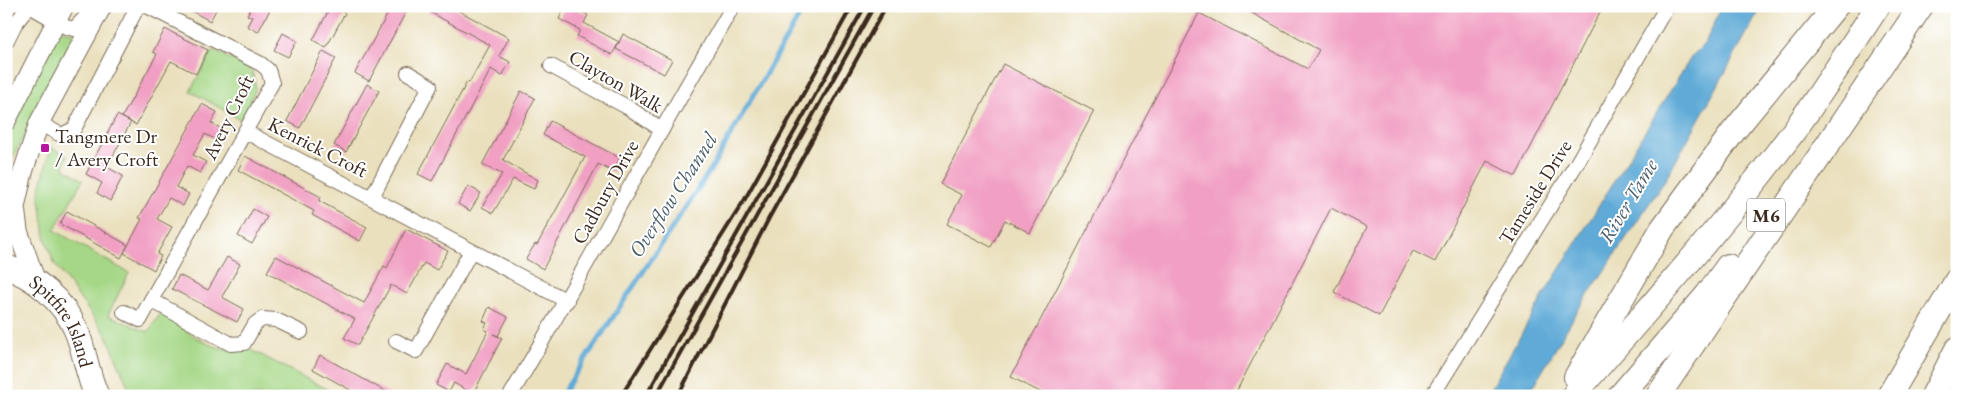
<svg xmlns="http://www.w3.org/2000/svg" width="1963" height="402" viewBox="0 0 1963 402" font-family="'EB Garamond',serif">
	<style>
		.green { fill: #a5d786; stroke: #708052 }
		.water { fill: #5faad7; stroke: #4d6a7a }
		.lines { fill: none; stroke-linecap: round; stroke-linejoin: round }
		.stream { stroke: #5faad7; stroke-width: 5 }
		.building { fill: #f19fc3 }
		.street-casing { stroke: #786a56; stroke-width: 16 }
		.secondary-casing { stroke: #786a56; stroke-width: 21 }
		.highway-casing { stroke: #786a56; stroke-width: 26 }
		.street { stroke: #fff; stroke-width: 14 }
		.secondary { stroke: #fff; stroke-width: 19 }
		.highway { stroke: #fff; stroke-width: 24 }
		.rail { stroke: #3b2a1e; stroke-width: 4 }
		.poi-dot { fill: #b5179e; stroke: #fff; stroke-width: 2 }
		.labels { text-anchor: middle; stroke-width: 4; stroke-linejoin: round; paint-order: stroke }
		.shield { fill: #fff; stroke: #766a62; stroke-width: 1 }
		.shield-label { font-size: 19px; font-weight: bold; fill: #3b2a1e }
		.street-label { font-size: 20px; fill: #3b2a1e; stroke: #fff }
		.poi-label { font-size: 20px; fill: #3b2a1e; stroke: #fff; text-anchor: start }
		.water-label { font-size: 21px; font-style: italic; fill: #495d68; stroke: #fff }
	</style>
	<rect width="100%" height="100%" fill="#fff"/>
	<filter id="ink" filterUnits="userSpaceOnUse"><feTurbulence type="fractalNoise" baseFrequency=".02" numOctaves="2"/><feDisplacementMap in="SourceGraphic" scale="10" xChannelSelector="R" yChannelSelector="G"/><feConvolveMatrix kernelMatrix="1 2 1 2 8 2 1 2 1" color-interpolation-filters="sRGB"/></filter>
	<filter id="wash" filterUnits="userSpaceOnUse"><feTurbulence type="fractalNoise" baseFrequency=".0096" numOctaves="4" result="noise"/><feDisplacementMap in="SourceGraphic" scale="20" xChannelSelector="R" yChannelSelector="G"/><feGaussianBlur stdDeviation="1.12" result="paint"/><feColorMatrix in="noise" values="0 0 0 0 0 0 0 0 0 0 0 0 0 0 0 0 0 1.4 0 .05"/><feComposite in="paint" operator="in"/></filter>
	<g filter="url(#wash)">
		<rect width="100%" height="100%" fill="#eae0bd"/>
		<g class="green">
			<path d="M58,30L77,34L6,171V132Z"/>
			<path d="M213,50L252,70L256,89L241,120L190,91Z"/>
			<path d="M51,147L67,156L64,168L83,180L54,230L129,273L108,315L148,332L161,313C186,330 214,357 246,347L340,396H132L107,336L54,263L45,237L39,192Z"/>
		</g>
		<path class="water" d="M1722,6H1762L1667,177L1578,310L1528,396H1486L1549,286L1692,56L1705,43Z"/>
		<g class="lines">
			<path class="stream" d="M561,396L711,169L805,6"/>
		</g>
		<g id="blocks">
			<g class="building">
				<path d="M182,6H218L210,21Z"/>
				<path d="M252,6H272L258,32L247,26L252,17L247,15Z"/>
				<path d="M331,6L345,13L326,48L313,40Z"/>
				<path d="M392,6H409L369,81L355,73Z"/>
				<path d="M419,6H450L509,38L499,56L510,62L502,76L491,69L432,181L418,174L467,82L469,83L490,45Z"/>
				<path d="M566,6H571L588,15L584,23L619,42L612,55L577,36L580,30L559,19Z"/>
				<path d="M1239,6H1603L1516,176L1487,161L1435,262L1413,251L1379,316L1334,292L1367,227L1331,208L1234,396H1048L1011,377L1199,13L1308,69L1319,50Z"/>
				<path d="M165,29L208,50L196,74L171,61L136,125L122,117L157,54L153,52Z"/>
				<path d="M283,33L297,41L288,57L274,50Z"/>
				<path d="M623,34L672,60L664,74L616,49Z"/>
				<path d="M323,51L336,58L300,128L287,121Z"/>
				<path d="M1003,64L1094,111L1030,233L1005,220L991,247L947,224L962,195L940,184Z"/>
				<path d="M367,84L379,91L346,152L334,145Z"/>
				<path d="M521,91L535,98L503,160L538,180L534,189L513,179L493,213L482,207L502,174L482,165Z"/>
				<path d="M202,104L217,112L211,123L224,130L218,141L205,134L193,155L206,162L200,173L187,166L176,187L189,194L183,206L169,198L157,219L172,227L157,254L161,256L154,270L124,253L142,219L139,218Z"/>
				<path d="M117,115L131,122L107,167L123,176L110,201L97,193L102,183L86,174Z"/>
				<path d="M550,121L620,158L613,172L598,164L543,269L526,259L535,244L537,245L585,157L543,135Z"/>
				<path d="M245,156L321,197L319,201L367,227L360,241L312,215L314,211L238,170Z"/>
				<path d="M468,186L481,193L470,211L458,204Z"/>
				<path d="M253,209L267,217L252,244L238,236Z"/>
				<path d="M67,211L128,245L121,258L60,224Z"/>
				<path d="M406,229L448,251L437,270L424,263L407,294L391,285L358,345L344,338L355,319L267,272L276,256L364,303L384,266L387,268Z"/>
				<path d="M227,257L240,264L222,297L244,309L237,322L172,289L179,275L208,290Z"/>
				<path d="M489,307L508,317L498,336L493,334L502,338L473,394L454,383L449,392L436,385L447,364L466,374L488,331L484,329L487,323L483,321Z"/>
				<path d="M320,355L394,396H361L313,369Z"/>
			</g>
		</g>
	</g>
	<g filter="url(#ink)">
		<use href="#blocks" fill-opacity="0" stroke="#786a56" stroke-width="1"/>
		<g class="lines">
			<g class="street-casing">
				<g id="street">
					<path d="M30,6L66,27L74,29L96,6"/>
					<path d="M6,42L15,24L29,6"/>
					<path d="M551,66L629,108L662,130"/>
					<path d="M39,123L61,135L74,129L138,6"/>
					<path d="M246,132L567,301"/>
					<path d="M372,197L430,86L408,73"/>
					<path d="M151,300L231,344L244,343L255,324L262,319L276,320L301,332"/>
					<path d="M124,312L140,320L272,83L268,70L261,64L147,6"/>
					<path d="M396,341L416,351L471,251"/>
					<path d="M510,396C587,267 657,135 733,6"/>
					<path d="M1432,396L1577,163L1667,6"/>
				</g>
			</g>
			<g class="secondary-casing">
				<g id="secondary">
					<path d="M6,121L64,6"/>
					<path d="M36,282L18,231L15,207L23,172L39,123L102,6"/>
				</g>
			</g>
			<g class="highway-casing">
				<g id="highway">
					<path id="s1" d="M6,267C35,276 64,302 76,330C85,351 87,375 97,396"/>
					<path d="M1576,377L1662,229L1733,132L1836,6"/>
					<path d="M1573,396C1645,313 1718,231 1784,144C1818,100 1847,52 1878,6"/>
					<path d="M1620,396L1707,295L1728,266"/>
					<path d="M1658,396L1921,6"/>
					<path d="M1889,396L1957,280"/>
					<path d="M1933,396L1957,349"/>
				</g>
			</g>
			<use href="#street" class="street"/>
			<use href="#secondary" class="secondary"/>
			<use href="#highway" class="highway"/>
			<g class="rail">
				<path d="M621,396L745,199L852,6"/>
				<path d="M646,396L865,6"/>
				<path d="M656,396L874,6"/>
				<path d="M678,396L769,218L886,6"/>
			</g>
		</g>
	</g>
	<rect class="poi-dot" x="40" y="143" width="10" height="10" rx="2.5"/>
	<g class="labels">
		<rect class="shield" x="1747" y="198.5" width="38" height="33" rx="4"/>
		<g class="shield-label">
			<text x="1766" y="222">M6</text>
		</g>
		<g class="street-label">
			<text transform="translate(616 81) rotate(30)" y="7">Clayton Walk</text>
			<text transform="translate(228 117) rotate(-64)" y="7">Avery Croft</text>
			<text transform="translate(318 147) rotate(27)" y="7">Kenrick Croft</text>
			<text transform="translate(605 192) rotate(-61)" y="7">Cadbury Drive</text>
			<text transform="translate(1535 192) rotate(-58)" y="7">Tameside Drive</text>
			<text dy="7" stroke="none"><textPath href="#s1" startOffset="82">Spitfire Island</textPath></text>
		</g>
		<g class="poi-label">
			<text x="55" y="143">Tangmere Dr<tspan x="55" dy="23">/ Avery Croft</tspan></text>
		</g>
		<g class="water-label">
			<text transform="translate(673 195) rotate(-57)" y="7">Overflow Channel</text>
			<text transform="translate(1628 201) rotate(-59)" y="7">River Tame</text>
		</g>
	</g>
	<rect width="1963" height="402" fill="none" stroke="#fff" stroke-width="25"/>
</svg>
